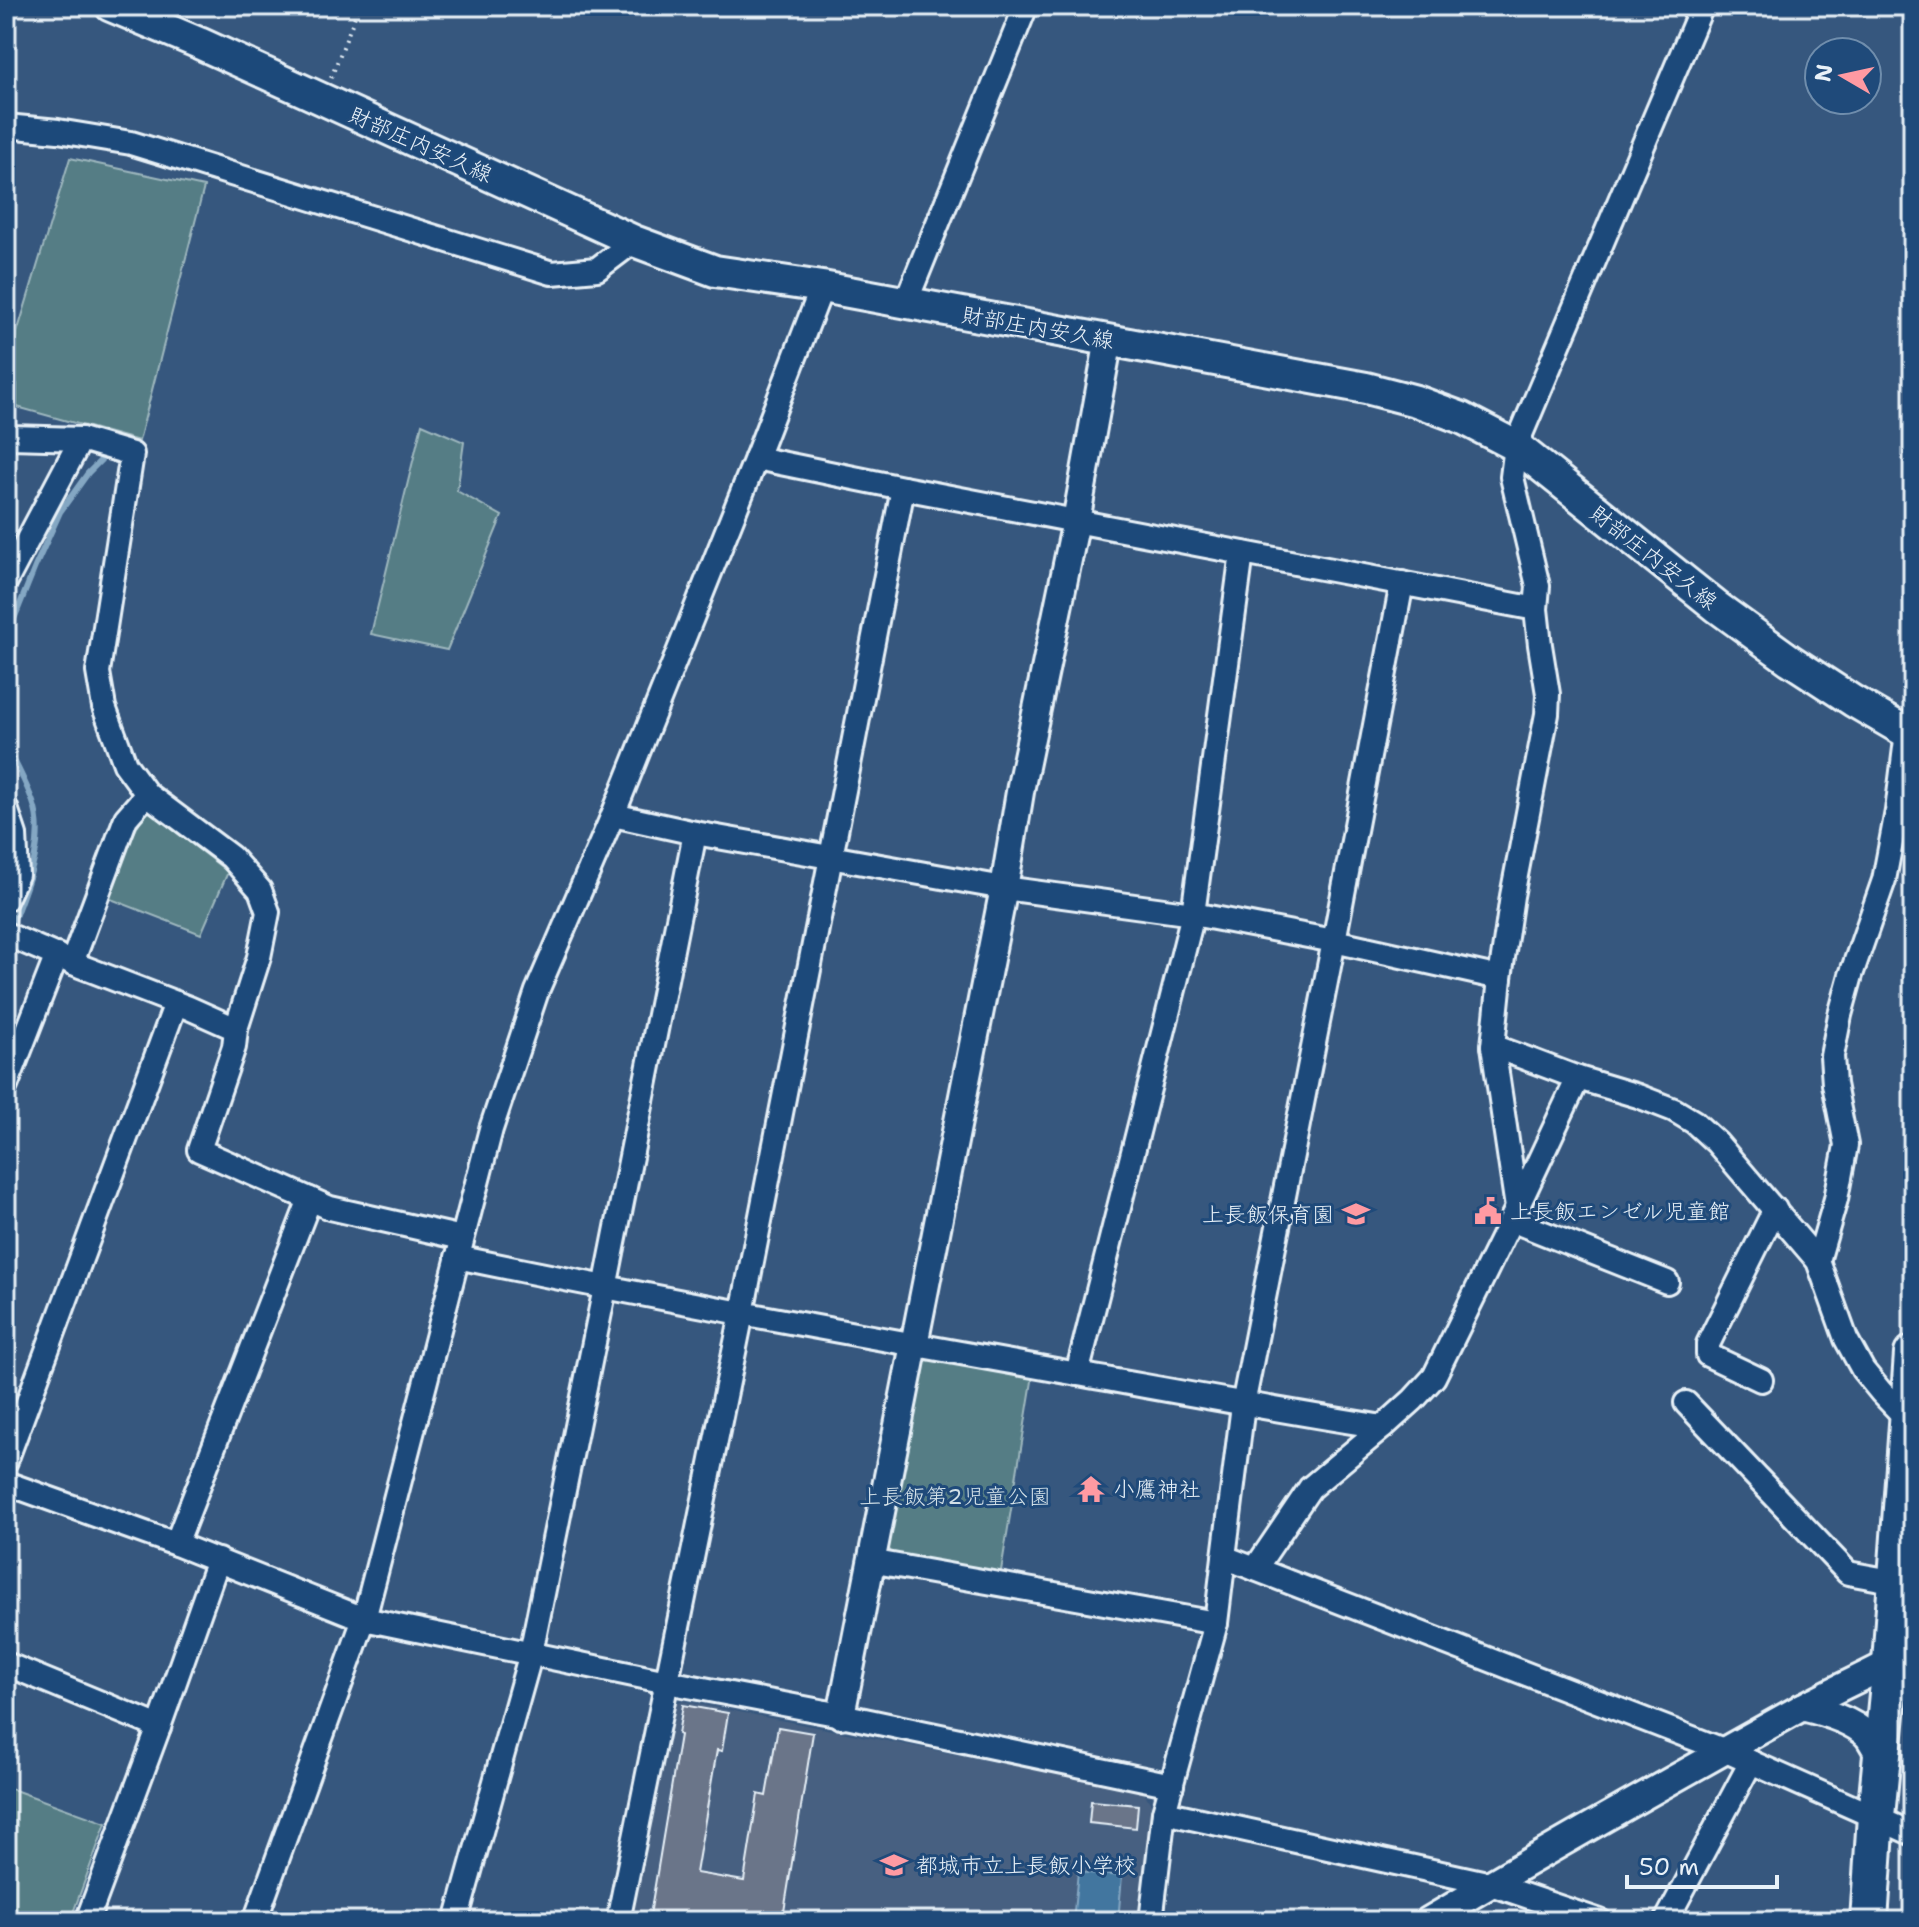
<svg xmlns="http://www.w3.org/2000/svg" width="1919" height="1927" viewBox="0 0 1919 1927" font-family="'Shantell Sans','Klee One',sans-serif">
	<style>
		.built { fill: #466081 }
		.green { fill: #547d85; stroke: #9eb7be; stroke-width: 2 }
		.water { fill: #42769f; stroke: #84a7c3; stroke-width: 2 }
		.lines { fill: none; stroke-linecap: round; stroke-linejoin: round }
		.stream { stroke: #84a7c3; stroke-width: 6 }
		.building { fill: #6a7489; stroke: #e8f1f8; stroke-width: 2 }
		.service-casing { stroke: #e8f1f8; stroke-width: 17 }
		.minor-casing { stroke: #e8f1f8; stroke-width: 28 }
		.tertiary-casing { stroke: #e8f1f8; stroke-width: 32 }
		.secondary-casing { stroke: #e8f1f8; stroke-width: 36 }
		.trunk-casing { stroke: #e8f1f8; stroke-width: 42 }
		.path { stroke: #e8f1f8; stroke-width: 4; stroke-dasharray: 2 6; stroke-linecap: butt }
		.service { stroke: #1f4a7a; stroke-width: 11 }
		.minor { stroke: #1f4a7a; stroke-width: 22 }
		.tertiary { stroke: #1f4a7a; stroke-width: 26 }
		.secondary { stroke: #1f4a7a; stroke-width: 30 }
		.trunk { stroke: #1f4a7a; stroke-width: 36 }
		.labels { text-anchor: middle; stroke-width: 6; stroke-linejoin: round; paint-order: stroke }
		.street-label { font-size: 22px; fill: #e8f1f8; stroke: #1f4a7a }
		.poi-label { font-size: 22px; fill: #e8f1f8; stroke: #1f4a7a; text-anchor: start }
		.park-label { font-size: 22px; fill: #d2e0e7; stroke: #1f4a7a }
	</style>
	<rect width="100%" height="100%" fill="#36577e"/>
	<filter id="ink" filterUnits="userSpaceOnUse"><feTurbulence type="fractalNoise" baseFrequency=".0125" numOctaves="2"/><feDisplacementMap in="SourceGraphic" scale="16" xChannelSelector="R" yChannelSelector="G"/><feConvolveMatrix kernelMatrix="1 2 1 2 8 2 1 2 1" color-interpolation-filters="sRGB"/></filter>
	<g filter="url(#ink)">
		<path class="built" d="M683,1701L1143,1791L1154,1809L1143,1921H627L673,1703Z"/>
		<g class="green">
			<path d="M70,158L204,187L139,441L17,407V384L7,366Z"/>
			<path d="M422,424L464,442L457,491L502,516L447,650L371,634Z"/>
			<path d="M146,809L228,872L201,934L103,896Z"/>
			<path d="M932,1356L1033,1375L1000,1577L896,1558L887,1547L924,1362Z"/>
			<path d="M6,1787L106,1823L70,1921H6Z"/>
		</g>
		<path class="water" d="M1078,1872L1122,1876L1118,1921H1073Z"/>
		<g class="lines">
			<g class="stream">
				<path d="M6,639L35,567L60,512L88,473L104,457"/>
				<path d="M6,744C15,763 26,782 33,802C48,843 24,891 10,930"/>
			</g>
		</g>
		<g class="building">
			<path d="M683,1705L728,1713L722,1751L717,1750L696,1873L744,1881L758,1794L766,1796L778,1727L813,1733L783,1918L734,1912L733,1921H649L680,1735L678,1734Z"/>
			<path d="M1091,1801L1138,1805L1136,1828L1089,1823Z"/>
		</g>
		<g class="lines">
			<g class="service-casing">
				<path id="service" d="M6,410L10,437"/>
			</g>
			<g class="minor-casing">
				<g id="minor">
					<path d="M6,126L58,131L131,143L552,273L597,269L634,241"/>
					<path d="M906,302L1026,6"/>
					<path d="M6,440L10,437L81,439L132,454L98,672L104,707L125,764L147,794L231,857L260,890L268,912L259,957L236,1029L234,1047L199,1150L330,1208L462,1238"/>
					<path d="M756,458L903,488L1536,609"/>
					<path d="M6,581L81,439"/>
					<path d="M6,808L15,835L17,875L6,899"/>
					<path d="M613,815L695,833L1004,888L1193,914L1334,941L1500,978"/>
					<path d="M6,934L80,966L189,1008L236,1029"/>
					<path d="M72,963L126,818L147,794"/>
					<path d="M1493,1046L1578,1078L1638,1096L1674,1110L1694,1122L1717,1143L1818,1261L1846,1339L1863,1370L1881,1392L1907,1419"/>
					<path d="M6,1086L57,955"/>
					<path d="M1517,1208L1493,1046L1500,978L1512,896L1547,714L1548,694L1540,645L1536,609L1538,586L1512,477L1516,446L1702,6"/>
					<path d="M1511,1220L1667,1282"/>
					<path d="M457,1257C663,1300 870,1337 1078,1374C1179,1392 1281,1411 1383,1427"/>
					<path d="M1818,1261L1836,1199L1846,1145L1834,1084L1832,1056L1840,1015L1851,975L1884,880L1897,811L1907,732"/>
					<path d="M1077,1374L1193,914L1242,553"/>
					<path d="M1761,1380L1708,1355V1344L1775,1209"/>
					<path d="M1686,1403L1848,1573L1897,1582"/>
					<path d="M6,1461L176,1003"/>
					<path d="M6,1483L176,1544L364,1619L667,1682L841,1715L1172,1785"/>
					<path d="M176,1544L310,1199"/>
					<path d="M1224,1557L1243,1405L1334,941L1402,583"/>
					<path d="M870,1561L1216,1623"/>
					<path d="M1255,1569L1310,1488L1383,1427L1413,1400L1434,1377L1517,1208L1578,1078"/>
					<path d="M6,1664L159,1727"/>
					<path d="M1164,1812L1491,1884L1600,1921"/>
					<path d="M87,1921L159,1727L218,1560"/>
					<path d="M255,1921L364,1619L491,1129L537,991L613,815L756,458L822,287"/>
					<path d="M456,1921L531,1653L605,1288L695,833"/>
					<path d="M618,1921L742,1313L903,488"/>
					<path d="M1151,1921L1164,1812L1216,1623L1224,1557L1726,1751L1913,1834"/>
					<path d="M1666,1921L1751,1762"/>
				</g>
			</g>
			<g class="tertiary-casing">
				<g id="tertiary">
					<path d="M1802,1707C1823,1712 1853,1720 1868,1736C1873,1743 1877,1752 1882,1759"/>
					<path d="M841,1715L1004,888L1021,786L1076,521L1109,339"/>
					<path d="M1428,1921C1550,1848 1675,1778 1799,1709C1836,1688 1876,1672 1913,1650"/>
				</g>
			</g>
			<g class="secondary-casing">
				<path id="secondary" d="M111,6L199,43L634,241L715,271L822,287L1366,388L1416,401L1462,418L1516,446L1717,607L1790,660L1853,701L1913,736"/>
			</g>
			<g class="trunk-casing">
				<path id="trunk" d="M1869,1921L1876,1816L1891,1663L1913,1354"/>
			</g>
			<path class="path" d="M331,78L359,6"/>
			<use href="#service" class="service"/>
			<use href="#minor" class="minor"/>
			<use href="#tertiary" class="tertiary"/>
			<use href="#secondary" class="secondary"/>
			<use href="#trunk" class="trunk"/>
		</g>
	</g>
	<defs>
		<g id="civic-bare" transform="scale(2.16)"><path d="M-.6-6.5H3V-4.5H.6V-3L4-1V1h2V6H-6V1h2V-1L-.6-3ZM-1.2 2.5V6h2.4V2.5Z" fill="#ff9aa2" stroke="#1f4a7a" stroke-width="2.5" paint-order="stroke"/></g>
		<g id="school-bare" transform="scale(2.16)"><path d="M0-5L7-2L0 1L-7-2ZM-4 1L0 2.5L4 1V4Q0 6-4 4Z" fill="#ff9aa2" stroke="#1f4a7a" stroke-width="2.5" paint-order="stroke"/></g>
		<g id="temple-bare" transform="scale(2.16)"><path d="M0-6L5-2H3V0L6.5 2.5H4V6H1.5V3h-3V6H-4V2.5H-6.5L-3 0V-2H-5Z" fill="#ff9aa2" stroke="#1f4a7a" stroke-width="2.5" paint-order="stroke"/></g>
	</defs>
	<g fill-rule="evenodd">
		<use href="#civic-bare" x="1488" y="1211"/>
		<use href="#school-bare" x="1356" y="1214"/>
		<use href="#temple-bare" x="1091" y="1489"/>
		<use href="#school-bare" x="894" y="1865"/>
	</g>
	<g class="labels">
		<g class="street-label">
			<text transform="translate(421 144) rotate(24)" y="8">財部庄内安久線</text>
			<text transform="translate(1038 327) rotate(10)" y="8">財部庄内安久線</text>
			<text transform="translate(1654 557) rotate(38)" y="8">財部庄内安久線</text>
		</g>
		<g class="poi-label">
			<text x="1510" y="1219">上長飯エンゼル児童館</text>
			<text x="1334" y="1222" text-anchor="end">上長飯保育園</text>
			<text x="1113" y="1497">小鷹神社</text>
			<text x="916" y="1873">都城市立上長飯小学校</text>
		</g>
		<g class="park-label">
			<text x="955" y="1504">上長飯第2児童公園</text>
		</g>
	</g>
	<rect width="1919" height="1927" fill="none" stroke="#1f4a7a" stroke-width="32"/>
	<rect x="16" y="16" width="1887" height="1895" fill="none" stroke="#e8f1f8" stroke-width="3" filter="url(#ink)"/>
	<g transform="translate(1843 76) rotate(279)"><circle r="38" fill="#1f4a7a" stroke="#6f8dac" stroke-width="2"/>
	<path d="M0-6L14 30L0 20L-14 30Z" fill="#ff9aa2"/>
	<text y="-12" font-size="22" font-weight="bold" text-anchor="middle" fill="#e8f1f8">N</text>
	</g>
	<path d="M1627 1875v12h150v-12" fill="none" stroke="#e8f1f8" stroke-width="4"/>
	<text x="1639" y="1875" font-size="24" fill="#e8f1f8" stroke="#1f4a7a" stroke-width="6" paint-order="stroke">50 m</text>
</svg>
